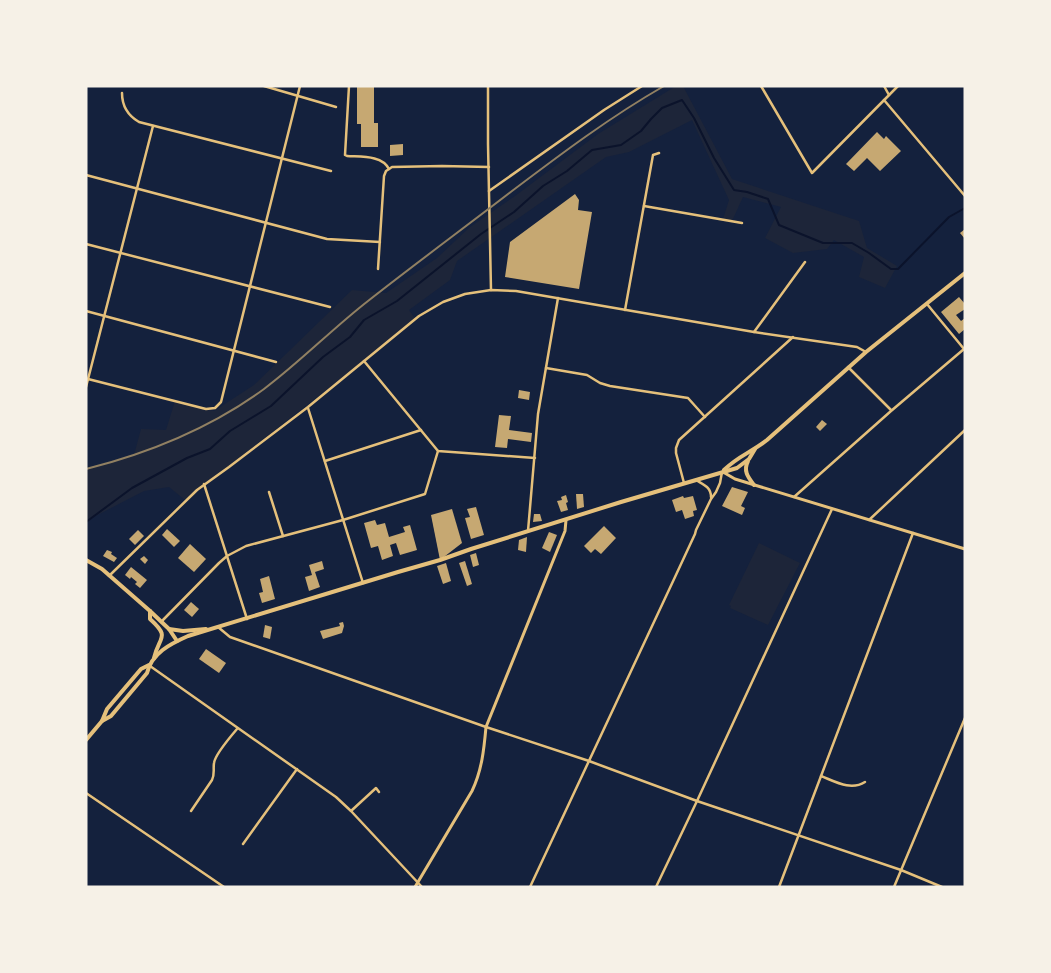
<svg xmlns="http://www.w3.org/2000/svg" width="1051" height="973" viewBox="0 0 1051 973" font-family="Montserrat,sans-serif">
	<style>
		.green { fill: #1d2539 }
		.lines { fill: none; stroke-linecap: round; stroke-linejoin: round }
		.stream { stroke: #0b132b; stroke-width: 2 }
		.building { fill: #c6a872 }
		.minor { stroke: #e5c07b; stroke-width: 2.5 }
		.tertiary { stroke: #e5c07b; stroke-width: 3 }
		.secondary { stroke: #e5c07b; stroke-width: 3 }
		.primary { stroke: #e5c07b; stroke-width: 4 }
		.rail { stroke: #918062; stroke-width: 2 }
	</style>
	<rect width="100%" height="100%" fill="#14213d"/>
	<g class="green">
		<path d="M676,86H683L732,179L859,221L867,248L897,266L885,288L859,277L864,257L834,240L827,249L793,253L765,238L781,207L743,197L732,221L723,219L729,200L692,120L629,152L606,157L457,261L450,280L409,310L416,320L185,500L169,487L144,491L86,521V469L134,455L141,429L166,430L175,401L214,411L254,385L352,290L386,293L437,258L470,227L515,196L598,134Z"/>
		<path d="M759,543L800,563L768,625L730,608L731,606L729,605Z"/>
	</g>
	<g class="lines">
		<path class="stream" d="M86,522L132,488L187,458L210,449L230,431L271,406L323,357L350,337L364,320L397,301L481,234L514,212L543,186L567,171L592,150L621,145L641,131L651,119L662,108L682,100L694,118L714,158L734,190L747,192L768,199L779,225L823,243H852L869,253L891,269H898L949,217L965,208"/>
	</g>
	<g class="building">
		<path d="M357,86H374V123H378V147H361V124H357Z"/>
		<path d="M877,132L884,139L886,136L901,151L880,171L867,158L854,171L846,164Z"/>
		<path d="M403,144V155L390,156V145Z"/>
		<path d="M575,194L579,200L578,210L592,212L579,289L505,277L510,242Z"/>
		<path d="M965,229V239L960,233Z"/>
		<path d="M959,297L965,304V309L956,315L961,321L965,318V329L959,334L941,312Z"/>
		<path d="M519,390L530,392L529,400L518,398Z"/>
		<path d="M499,415L511,416L509,430L532,433L531,442L508,439L507,448L495,447Z"/>
		<path d="M822,420L827,424L820,431L816,427Z"/>
		<path d="M732,487L748,492L741,506L745,508L742,515L722,506Z"/>
		<path d="M576,494H583L584,507L577,509Z"/>
		<path d="M566,495L568,502L566,503L568,510L561,512L557,501L562,500L561,497Z"/>
		<path d="M683,496L684,498L693,496L697,510L693,511L694,516L685,519L682,510L676,512L672,500Z"/>
		<path d="M476,507L484,535L471,539L465,518L470,517L467,509Z"/>
		<path d="M452,509L462,543L440,560L431,515Z"/>
		<path d="M534,514H540L542,521L533,522Z"/>
		<path d="M375,520L377,525L385,523L389,537L405,532L403,527L410,525L417,550L400,555L396,543L390,545L393,556L382,560L378,546L371,548L364,523Z"/>
		<path d="M604,526L616,538L601,554L595,549L591,553L584,546Z"/>
		<path d="M167,529L180,541L174,547L162,535Z"/>
		<path d="M138,530L144,536L135,545L129,539Z"/>
		<path d="M549,532L557,535L550,552L542,548Z"/>
		<path d="M527,537L526,552L518,550L519,540Z"/>
		<path d="M190,544L206,559L194,572L178,558Z"/>
		<path d="M107,550L112,552L111,554L117,558L114,562L103,556Z"/>
		<path d="M476,553L479,565L473,567L470,555Z"/>
		<path d="M144,556L148,560L145,564L140,559Z"/>
		<path d="M322,561L324,569L315,572L320,587L309,591L305,577L312,575L309,565Z"/>
		<path d="M465,561L472,584L467,586L459,563Z"/>
		<path d="M446,563L451,581L443,584L437,566Z"/>
		<path d="M131,567L147,580L140,588L135,584L137,582L131,577L130,579L125,575Z"/>
		<path d="M269,576L275,599L262,603L259,593L263,592L260,579Z"/>
		<path d="M191,602L199,609L192,617L184,610Z"/>
		<path d="M343,622L344,626L342,633L323,639L320,631L340,626L339,623Z"/>
		<path d="M265,625L272,627L270,639L263,637Z"/>
		<path d="M206,649L226,663L219,673L199,659Z"/>
	</g>
	<g class="lines">
		<g class="minor">
			<path d="M264,86L336,107"/>
			<path d="M349,86L345,155L347,156C361,157 382,155 389,169"/>
			<path d="M488,86V144L491,290"/>
			<path d="M761,86L812,173L898,86"/>
			<path d="M884,86L889,95"/>
			<path d="M122,93C122,106 127,115 139,122L331,171"/>
			<path d="M884,100L965,196"/>
			<path d="M86,175L327,239L380,242"/>
			<path d="M489,191L604,110L642,86"/>
			<path d="M644,206L742,223"/>
			<path d="M86,244L330,307"/>
			<path d="M378,269L384,176L386,171L392,167L442,166L489,167"/>
			<path d="M927,304L964,349"/>
			<path d="M625,310L653,155L659,153"/>
			<path d="M86,311L276,362"/>
			<path d="M754,332L805,262"/>
			<path d="M364,361L438,451L535,458"/>
			<path d="M848,367L891,410"/>
			<path d="M546,368L587,375L600,383L610,386L688,398L705,417"/>
			<path d="M88,379L206,409L215,408L221,402L300,86"/>
			<path d="M86,387L153,126"/>
			<path d="M308,408L363,583"/>
			<path d="M325,461L421,430"/>
			<path d="M696,480C704,485 711,487 711,497"/>
			<path d="M684,483L676,453V448L679,440L793,337"/>
			<path d="M204,484L247,619"/>
			<path d="M269,492L283,536"/>
			<path d="M794,497L891,411L964,349"/>
			<path d="M869,520L965,430"/>
			<path d="M528,531L538,414L558,298"/>
			<path d="M109,576L197,490L229,467L308,407L419,316L443,302L465,294L491,290L516,291L754,332L857,347L866,352"/>
			<path d="M161,622L219,563L227,556L246,546L343,520L425,494L438,451"/>
			<path d="M218,627L230,637L486,727L589,761L697,801L901,870L942,887"/>
			<path d="M150,666L336,797L351,811L422,887"/>
			<path d="M821,776C836,782 851,791 865,782"/>
			<path d="M86,793L224,887"/>
			<path d="M191,811L212,780C215,774 213,769 214,763C215,755 231,736 237,729"/>
			<path d="M351,811L376,788L379,792"/>
			<path d="M243,844L297,769"/>
			<path d="M530,887L675,577L695,534L696,530L711,499L716,492L720,483L722,472"/>
			<path d="M656,887L697,801L832,509"/>
			<path d="M779,887L913,533"/>
			<path d="M894,887L965,718"/>
		</g>
		<path class="tertiary" d="M415,887L472,791C482,770 484,749 486,727L565,531L566,520"/>
		<path class="secondary" d="M723,472L735,479L965,549"/>
		<g class="primary">
			<path d="M748,461C743,471 748,477 754,485"/>
			<path d="M724,470C738,456 752,452 767,440L866,352L965,273"/>
			<path d="M86,560L102,569L150,611L169,629L177,641"/>
			<path d="M150,611V619C171,638 159,636 154,658"/>
			<path d="M169,629L183,631L206,629"/>
			<path d="M102,721L111,716L147,673C152,653 170,644 188,636L398,572L440,560L471,549L621,502L737,468L749,459L755,449"/>
			<path d="M86,740L102,721L107,709L141,669L149,665"/>
		</g>
		<path class="rail" d="M86,469C149,453 212,427 264,389C300,362 332,329 368,301C415,264 464,228 512,191C561,154 610,117 664,86"/>
	</g>
	<rect width="1051" height="973" fill="none" stroke="#f6f1e7" stroke-width="175"/>
</svg>
